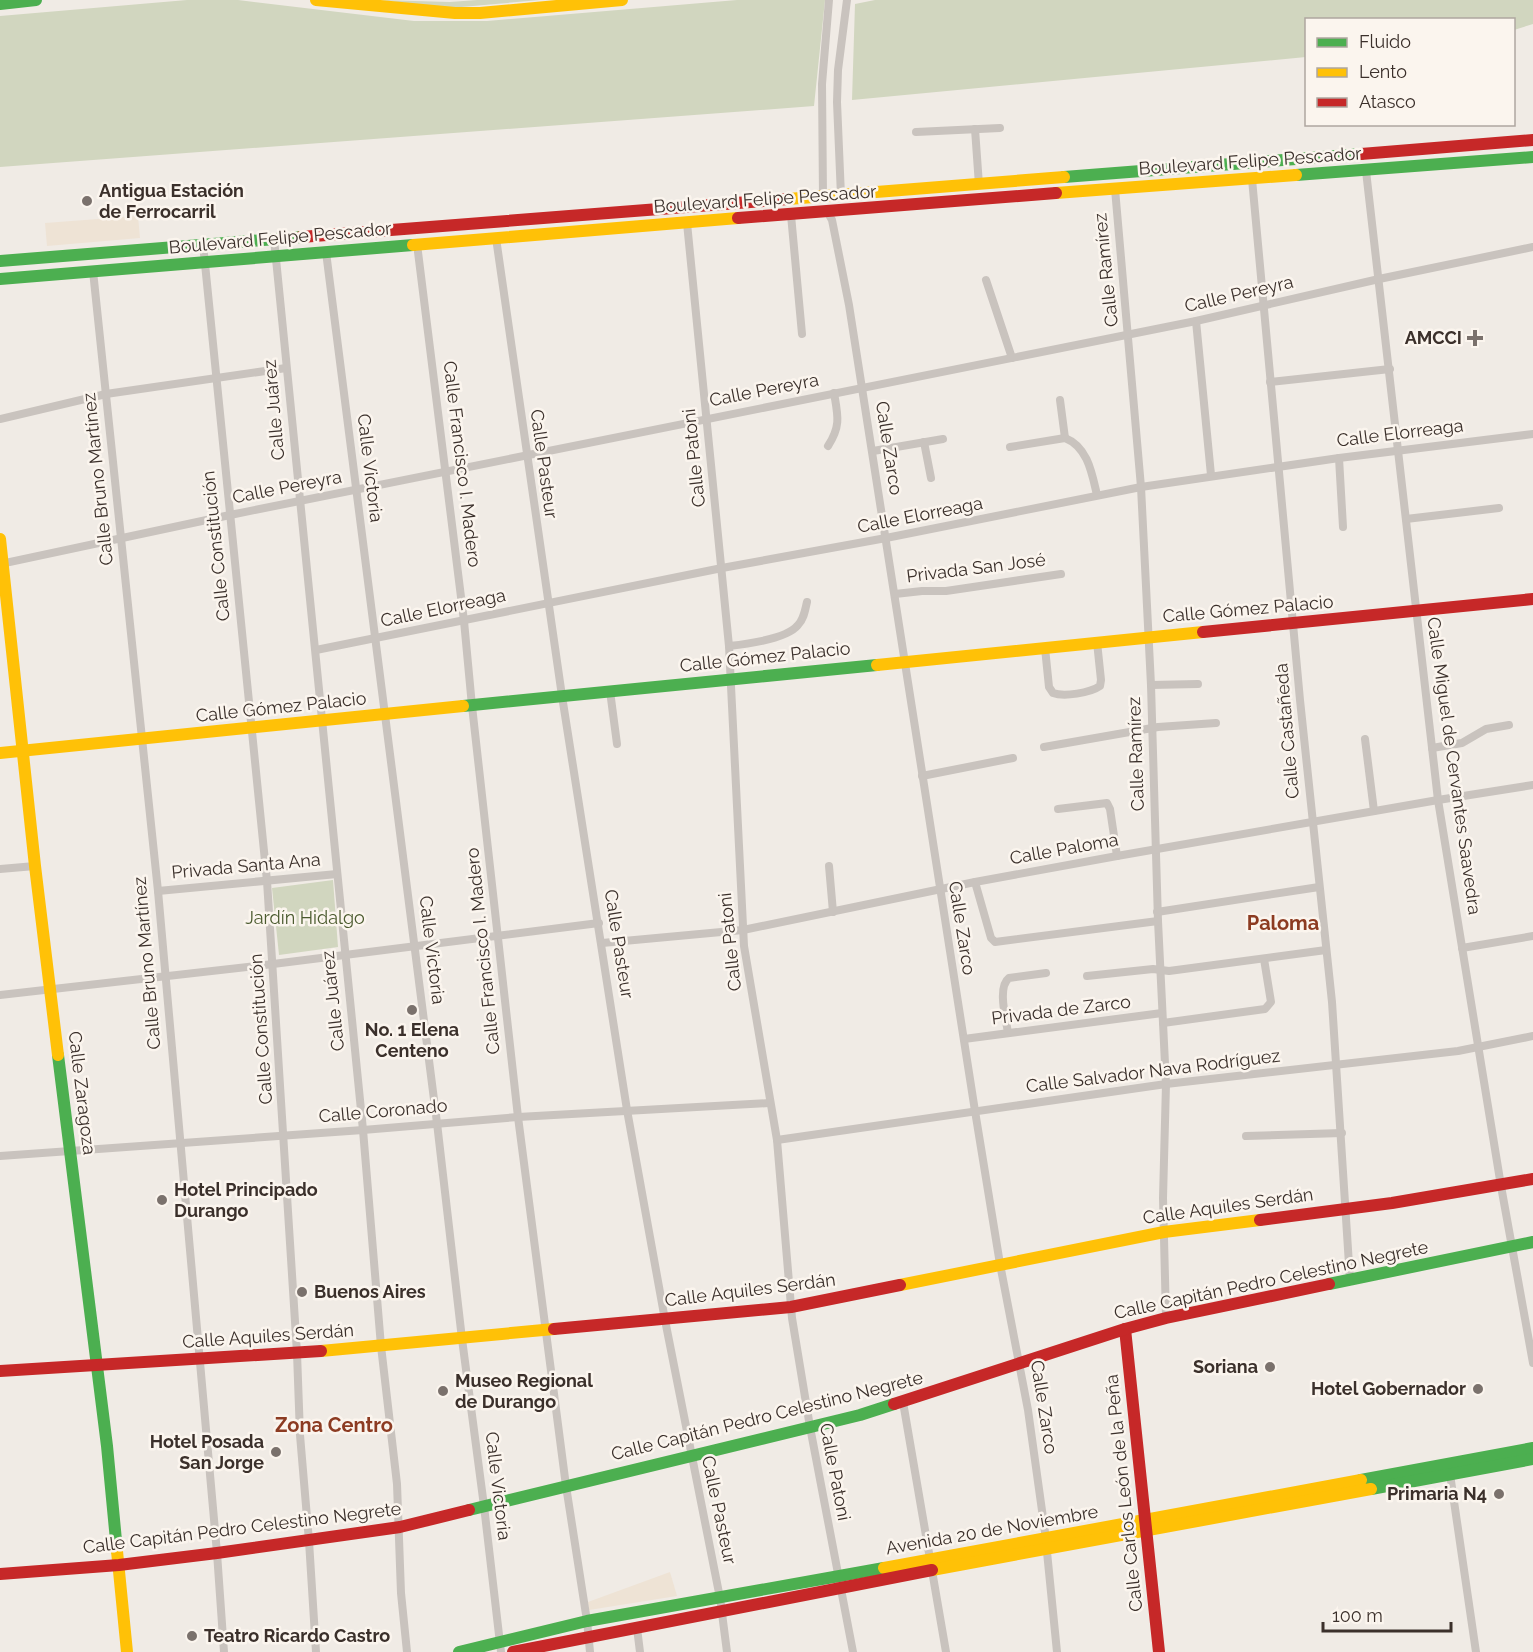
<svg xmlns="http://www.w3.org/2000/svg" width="1533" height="1652" viewBox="0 0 1533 1652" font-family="Raleway,sans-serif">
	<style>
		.green { fill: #d1d6bf }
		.plaza { fill: #eee3d5 }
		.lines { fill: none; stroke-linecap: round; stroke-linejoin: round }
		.street { stroke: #c9c3be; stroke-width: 8 }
		.fast { stroke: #4caf50; stroke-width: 12 }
		.slow { stroke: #ffc107; stroke-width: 12 }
		.jam { stroke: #c62828; stroke-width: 12 }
		.poi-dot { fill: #7a716c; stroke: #fbf5ee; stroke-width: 2 }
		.labels { text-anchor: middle; stroke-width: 5; stroke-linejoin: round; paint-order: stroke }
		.street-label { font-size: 18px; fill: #3b302b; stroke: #fbf5ee }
		.poi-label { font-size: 18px; font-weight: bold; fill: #3b302b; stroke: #fbf5ee; text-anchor: start }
		.park-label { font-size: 18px; fill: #4a5a2e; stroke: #fbf5ee }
		.neighbourhood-label { font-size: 20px; font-weight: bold; fill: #8c3b22; stroke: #fbf5ee }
	</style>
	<rect width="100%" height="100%" fill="#f0ebe5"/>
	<g class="green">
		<path d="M187,0H238L414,21H487L737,0H825L814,106L0,167V16Z"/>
		<path d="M379,0L450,2L477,0H540L450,8Z"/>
		<path d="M875,0H1533V24L1514,30V20H1306V57L852,100L855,4Z"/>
		<path d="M333,880L338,947L279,955L272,888Z"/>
	</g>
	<g class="plaza">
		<path d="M138,216L140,238L47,246L45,223Z"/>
		<path d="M670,1572L677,1596L589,1610L588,1602Z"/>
	</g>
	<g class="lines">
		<g class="street">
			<path d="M975,129L979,185"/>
			<path d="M916,132L1000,128"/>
			<path d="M1366,171L1438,800L1501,1186L1533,1363"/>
			<path d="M1252,179L1300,700L1332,1002L1350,1280"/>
			<path d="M1115,189L1141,487L1151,685L1158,921L1166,1084L1163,1198L1166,1318"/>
			<path d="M841,196L837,102L838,70L847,0"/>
			<path d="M823,197L822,84L829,0"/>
			<path d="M827,211L832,220L849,305L975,1111L1000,1264L1028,1410L1045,1532L1057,1652"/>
			<path d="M791,215L802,334"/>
			<path d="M687,223L729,646L744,946L777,1140L792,1318L810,1427L853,1652"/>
			<path d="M496,238L562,696L627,1110L665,1320L720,1598L727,1652"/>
			<path d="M274,239L363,1130L381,1346L397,1484L401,1593L407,1652"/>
			<path d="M203,244L267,881L297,1353L300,1435L309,1541L316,1652"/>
			<path d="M417,244L464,621L472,706L518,1117L566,1486L587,1621L590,1652"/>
			<path d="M326,252L437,1123L462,1339L484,1506L501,1652"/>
			<path d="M93,271L158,891L217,1553L224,1652"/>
			<path d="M986,280L1012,358"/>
			<path d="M1196,321L1211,475"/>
			<path d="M1270,382L1390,369"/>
			<path d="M1060,400L1065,438"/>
			<path d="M0,419L106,394L286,368"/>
			<path d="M924,442L931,478"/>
			<path d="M828,446C841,426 838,416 834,393"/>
			<path d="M1010,447L1065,438C1088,447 1092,474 1097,495"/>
			<path d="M873,451L943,439"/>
			<path d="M1339,458L1343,527"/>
			<path d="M1406,519L1499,508"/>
			<path d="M0,564L230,515L1196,321L1379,279L1533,247"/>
			<path d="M895,594L922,591H946L1061,574"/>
			<path d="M729,646C747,644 787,639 798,625C804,619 805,610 807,602"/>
			<path d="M1045,648L1049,687L1053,693C1064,697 1090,693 1100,686L1101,680L1097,642"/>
			<path d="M316,650L722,568L886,538L1141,487L1339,458L1533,434"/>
			<path d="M1151,685L1198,684"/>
			<path d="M610,691L617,744"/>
			<path d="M1365,739L1374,811"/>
			<path d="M1044,747L1158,727L1216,723"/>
			<path d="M1432,748L1462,743L1486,729L1509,725"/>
			<path d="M922,776L1013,758"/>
			<path d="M1058,809L1107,803L1110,809L1117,856"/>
			<path d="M829,866L833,912"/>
			<path d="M0,869L35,866"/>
			<path d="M975,882L991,938L995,942L1158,921"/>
			<path d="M158,891L337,874"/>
			<path d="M1157,912L1319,887"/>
			<path d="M602,943L743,930L975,882L1117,856L1438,800L1533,785"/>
			<path d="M1462,948L1533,936"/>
			<path d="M1087,976L1153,969L1169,971L1326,950"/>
			<path d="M0,995L273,964L599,923"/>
			<path d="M1163,1023L1265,1009L1271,1002L1264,959"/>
			<path d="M1008,1033C1006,1019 997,987 1009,978L1046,973"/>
			<path d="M964,1039L1162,1013"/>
			<path d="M1246,1136L1342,1133"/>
			<path d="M777,1140L1166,1084L1458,1051L1533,1036"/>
			<path d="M0,1156L363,1130L518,1117L769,1103"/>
			<path d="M903,1402L946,1652"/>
			<path d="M1450,1474L1476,1652"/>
			<path d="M637,1628L640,1652"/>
		</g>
		<g class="fast">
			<path d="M0,4L36,0"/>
			<path d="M1296,175L1533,157"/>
			<path d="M1064,177L1361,154"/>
			<path d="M0,261L301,237"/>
			<path d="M0,279L413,245"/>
			<path d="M463,706L877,665"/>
			<path d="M58,1055L107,1446L117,1551"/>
			<path d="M1329,1284L1533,1242"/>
			<path d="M1361,1480L1533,1448"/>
			<path d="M1371,1489L1533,1459"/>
			<path d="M469,1510L860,1415L894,1404"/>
			<path d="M459,1652L587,1621L884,1568"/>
		</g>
		<g class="slow">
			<path d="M316,0L455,13H480L622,0"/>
			<path d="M1056,193L1296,175"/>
			<path d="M788,199L1064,177"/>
			<path d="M413,245L738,218"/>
			<path d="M0,539L35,866L58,1055"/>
			<path d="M877,665L1203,632"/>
			<path d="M0,753L463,706"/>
			<path d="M900,1285L1164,1232L1260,1220"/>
			<path d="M321,1351L554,1329"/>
			<path d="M117,1551L127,1652"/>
			<path d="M884,1568L1361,1480"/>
			<path d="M932,1570L1371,1489"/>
		</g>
		<g class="jam">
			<path d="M1361,154L1533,140"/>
			<path d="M738,218L1056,193"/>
			<path d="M301,237L788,199"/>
			<path d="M1203,632L1533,599"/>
			<path d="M1260,1220L1392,1203L1533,1179"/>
			<path d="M554,1329L791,1307L900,1285"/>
			<path d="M1125,1329L1159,1652"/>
			<path d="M0,1371L321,1351"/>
			<path d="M894,1404L1125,1329L1166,1318L1329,1284"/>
			<path d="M0,1574L119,1565L217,1553L400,1527L469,1510"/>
			<path d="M513,1652L932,1570"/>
		</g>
	</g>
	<g class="poi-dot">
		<circle cx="87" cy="201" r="6"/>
		<path d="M1472 329h6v6h6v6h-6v6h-6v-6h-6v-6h6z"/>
		<circle cx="412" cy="1010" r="6"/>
		<circle cx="162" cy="1200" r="6"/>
		<circle cx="302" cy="1292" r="6"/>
		<circle cx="1270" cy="1367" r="6"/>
		<circle cx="1478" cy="1389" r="6"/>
		<circle cx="443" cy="1391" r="6"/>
		<circle cx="276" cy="1452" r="6"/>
		<circle cx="1499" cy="1494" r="6"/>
		<circle cx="192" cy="1636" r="6"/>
	</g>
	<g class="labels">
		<g class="street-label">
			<text transform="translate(1250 161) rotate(-4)" y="6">Boulevard Felipe Pescador</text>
			<text transform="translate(765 199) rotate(-4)" y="6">Boulevard Felipe Pescador</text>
			<text transform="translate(280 238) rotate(-5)" y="6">Boulevard Felipe Pescador</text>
			<text transform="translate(1106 270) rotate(-96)" y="6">Calle Ramírez</text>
			<text transform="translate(1239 294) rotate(-13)" y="6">Calle Pereyra</text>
			<text transform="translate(764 390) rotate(-11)" y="6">Calle Pereyra</text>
			<text transform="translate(274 410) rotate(-95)" y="6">Calle Juárez</text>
			<text transform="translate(1400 433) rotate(-7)" y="6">Calle Elorreaga</text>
			<text transform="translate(889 448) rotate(81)" y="6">Calle Zarco</text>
			<text transform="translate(694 458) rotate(-96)" y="6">Calle Patoni</text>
			<text transform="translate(462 464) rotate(83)" y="6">Calle Francisco I. Madero</text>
			<text transform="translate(544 464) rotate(82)" y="6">Calle Pasteur</text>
			<text transform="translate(370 468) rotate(83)" y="6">Calle Victoria</text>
			<text transform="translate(98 479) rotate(-96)" y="6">Calle Bruno Martínez</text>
			<text transform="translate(287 487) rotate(-11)" y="6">Calle Pereyra</text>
			<text transform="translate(920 515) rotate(-11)" y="6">Calle Elorreaga</text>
			<text transform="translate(216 546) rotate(-96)" y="6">Calle Constitución</text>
			<text transform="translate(976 568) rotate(-7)" y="6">Privada San José</text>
			<text transform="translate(443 608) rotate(-12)" y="6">Calle Elorreaga</text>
			<text transform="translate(1248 609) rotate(-5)" y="6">Calle Gómez Palacio</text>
			<text transform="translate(765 657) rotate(-6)" y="6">Calle Gómez Palacio</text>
			<text transform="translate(281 707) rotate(-6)" y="6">Calle Gómez Palacio</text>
			<text transform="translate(1287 731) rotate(-95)" y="6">Calle Castañeda</text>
			<text transform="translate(1136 754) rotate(-92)" y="6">Calle Ramírez</text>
			<text transform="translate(1454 766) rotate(82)" y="6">Calle Miguel de Cervantes Saavedra</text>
			<text transform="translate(1064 849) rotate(-10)" y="6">Calle Paloma</text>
			<text transform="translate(246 866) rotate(-5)" y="6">Privada Santa Ana</text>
			<text transform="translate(962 928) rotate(81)" y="6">Calle Zarco</text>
			<text transform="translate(730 942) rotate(-96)" y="6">Calle Patoni</text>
			<text transform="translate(619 944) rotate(81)" y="6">Calle Pasteur</text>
			<text transform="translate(432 950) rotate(83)" y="6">Calle Victoria</text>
			<text transform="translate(483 951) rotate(-96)" y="6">Calle Francisco I. Madero</text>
			<text transform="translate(147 963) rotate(-95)" y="6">Calle Bruno Martínez</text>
			<text transform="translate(333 1001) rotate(-96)" y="6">Calle Juárez</text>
			<text transform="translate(1061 1010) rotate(-7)" y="6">Privada de Zarco</text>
			<text transform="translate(261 1029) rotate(-94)" y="6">Calle Constitución</text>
			<text transform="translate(1153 1071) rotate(-7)" y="6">Calle Salvador Nava Rodríguez</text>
			<text transform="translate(82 1093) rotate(83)" y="6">Calle Zaragoza</text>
			<text transform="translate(383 1111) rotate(-5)" y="6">Calle Coronado</text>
			<text transform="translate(1228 1206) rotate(-8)" y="6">Calle Aquiles Serdán</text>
			<text transform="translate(1271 1280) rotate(-12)" y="6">Calle Capitán Pedro Celestino Negrete</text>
			<text transform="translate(750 1290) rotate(-7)" y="6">Calle Aquiles Serdán</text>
			<text transform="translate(268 1336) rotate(-4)" y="6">Calle Aquiles Serdán</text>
			<text transform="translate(1044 1407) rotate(81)" y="6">Calle Zarco</text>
			<text transform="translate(767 1416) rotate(-14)" y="6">Calle Capitán Pedro Celestino Negrete</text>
			<text transform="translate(835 1472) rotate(79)" y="6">Calle Patoni</text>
			<text transform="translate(498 1486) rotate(83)" y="6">Calle Victoria</text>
			<text transform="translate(1124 1493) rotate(-96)" y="6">Calle Carlos León de la Peña</text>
			<text transform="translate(719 1510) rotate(78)" y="6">Calle Pasteur</text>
			<text transform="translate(242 1528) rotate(-7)" y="6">Calle Capitán Pedro Celestino Negrete</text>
			<text transform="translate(992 1530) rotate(-10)" y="6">Avenida 20 de Noviembre</text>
		</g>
		<g class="poi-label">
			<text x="99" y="197">Antigua Estación<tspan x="99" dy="21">de Ferrocarril</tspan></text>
			<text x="1462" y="344" text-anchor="end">AMCCI</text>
			<text x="412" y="1036" text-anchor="middle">No. 1 Elena<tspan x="412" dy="21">Centeno</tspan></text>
			<text x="174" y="1196">Hotel Principado<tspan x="174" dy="21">Durango</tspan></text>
			<text x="314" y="1298">Buenos Aires</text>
			<text x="1258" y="1373" text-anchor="end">Soriana</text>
			<text x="455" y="1387">Museo Regional<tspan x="455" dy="21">de Durango</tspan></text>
			<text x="1466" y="1395" text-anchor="end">Hotel Gobernador</text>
			<text x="264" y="1448" text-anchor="end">Hotel Posada<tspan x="264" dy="21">San Jorge</tspan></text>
			<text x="1487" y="1500" text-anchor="end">Primaria N4</text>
			<text x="204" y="1642">Teatro Ricardo Castro</text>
		</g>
		<g class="park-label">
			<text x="305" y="924">Jardín Hidalgo</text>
		</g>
		<g class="neighbourhood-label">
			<text x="1283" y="930">Paloma</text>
			<text x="334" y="1432">Zona Centro</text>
		</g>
	</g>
	<rect x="1305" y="18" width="210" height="108" fill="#fbf5ee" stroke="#aea6a0" stroke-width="1.5"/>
	<rect x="1317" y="38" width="30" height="9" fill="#4caf50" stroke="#aea6a0" stroke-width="1.5"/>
	<text x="1359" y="48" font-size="18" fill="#3b302b">Fluido</text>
	<rect x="1317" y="68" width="30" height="9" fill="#ffc107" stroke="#aea6a0" stroke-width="1.5"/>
	<text x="1359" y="78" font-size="18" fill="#3b302b">Lento</text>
	<rect x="1317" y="98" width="30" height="9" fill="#c62828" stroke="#aea6a0" stroke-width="1.5"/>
	<text x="1359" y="108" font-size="18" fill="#3b302b">Atasco</text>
	<path d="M1323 1622v9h128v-9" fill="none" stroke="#3b302b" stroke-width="3"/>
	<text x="1332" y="1622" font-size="18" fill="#3b302b" stroke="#fbf5ee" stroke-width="4.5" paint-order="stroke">100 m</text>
</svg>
